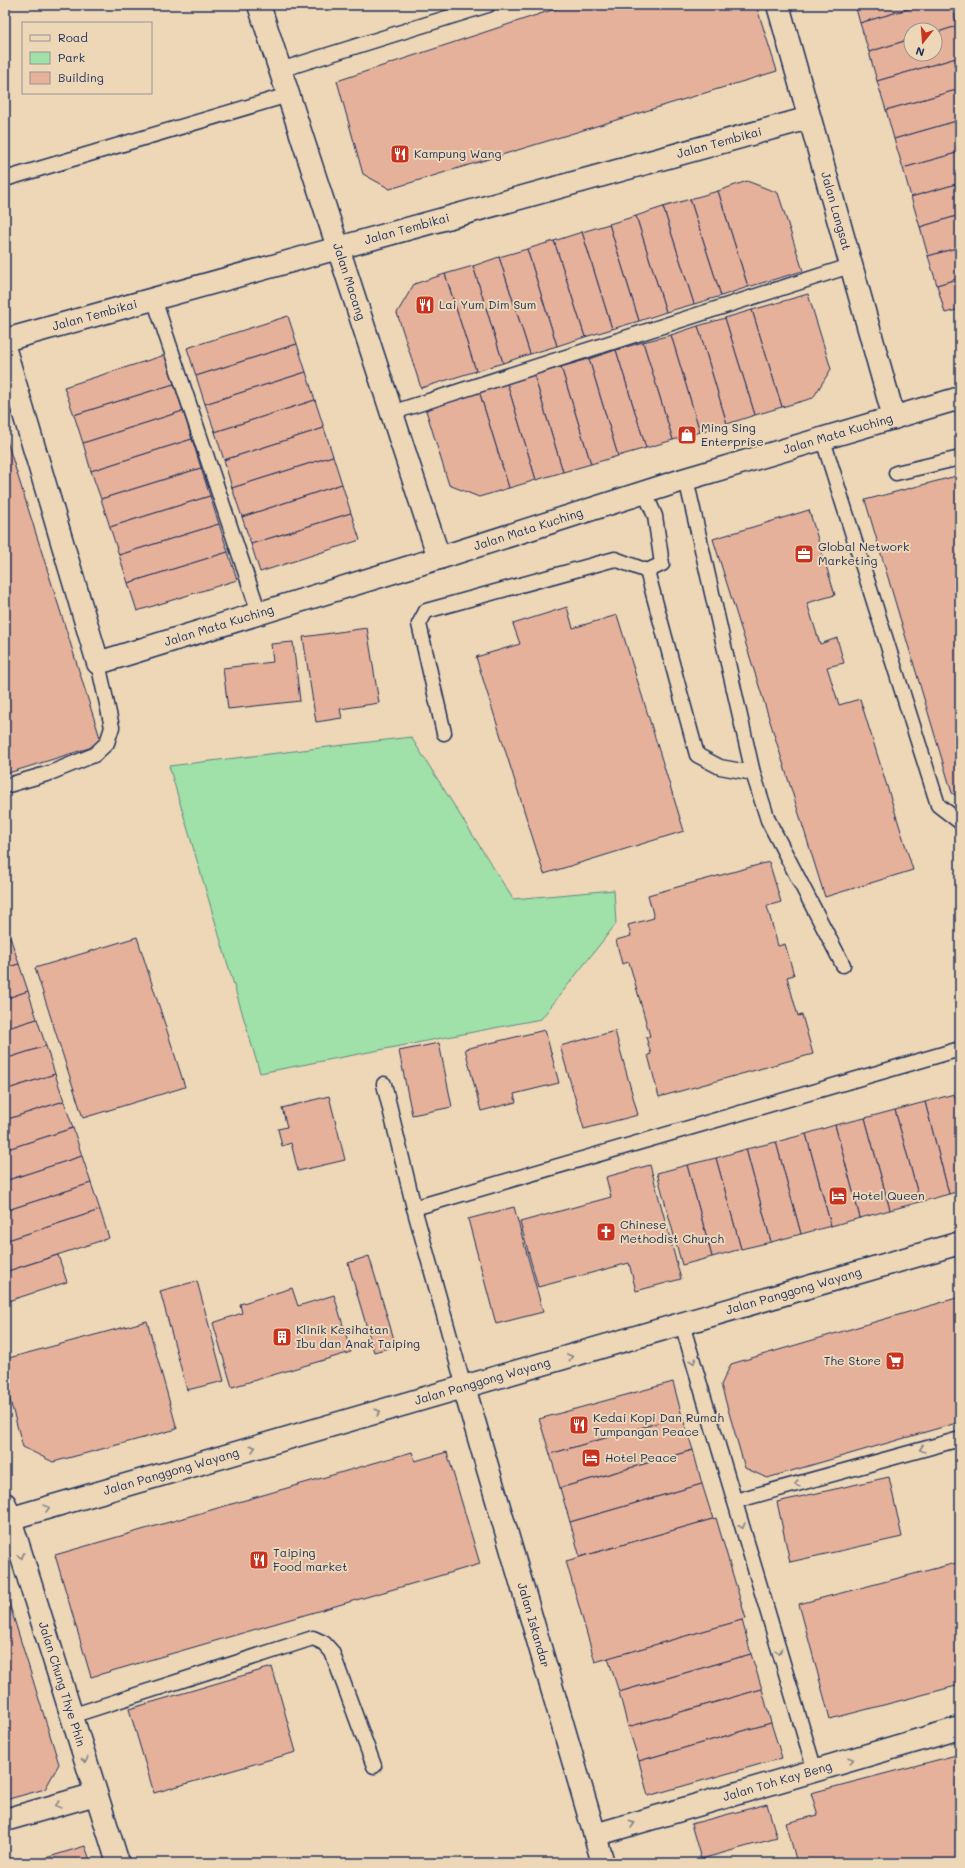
<svg xmlns="http://www.w3.org/2000/svg" width="965" height="1868" viewBox="0 0 965 1868" font-family="Mali,sans-serif">
	<style>
		.green { fill: #a0e0a9; stroke: #5e8884 }
		.building { fill: #e6b19a; stroke: #1b2f5e }
		.lines { fill: none; stroke-linecap: round; stroke-linejoin: round }
		.service-casing { stroke: #1b2f5e; stroke-width: 17 }
		.minor-casing { stroke: #1b2f5e; stroke-width: 25 }
		.tertiary-casing { stroke: #1b2f5e; stroke-width: 25 }
		.service { stroke: #edd7b6; stroke-width: 14 }
		.minor { stroke: #edd7b6; stroke-width: 22 }
		.tertiary { stroke: #edd7b6; stroke-width: 22 }
		.oneway { stroke: #84838a }
		.labels { text-anchor: middle; stroke-width: 4; stroke-linejoin: round; paint-order: stroke }
		.street-label { font-size: 12px; fill: #1b2f5e; stroke: #edd7b6 }
		.poi-label { font-size: 12px; fill: #1b2f5e; stroke: #edd7b6; text-anchor: start }
	</style>
	<rect width="100%" height="100%" fill="#edd7b6"/>
	<filter id="ink" filterUnits="userSpaceOnUse"><feTurbulence type="fractalNoise" baseFrequency=".025" numOctaves="2"/><feDisplacementMap in="SourceGraphic" scale="8" xChannelSelector="R" yChannelSelector="G"/><feConvolveMatrix kernelMatrix="1 2 1 2 8 2 1 2 1" color-interpolation-filters="sRGB"/></filter>
	<g filter="url(#ink)">
		<path class="green" d="M411,737L513,899L614,890L616,924L541,1019L260,1073L169,766Z"/>
		<g class="building">
			<path d="M567,5H756L777,71L390,189L363,174L337,81Z"/>
			<path d="M855,5H922L860,23Z"/>
			<path d="M922,5H952L957,26L935,33V30H911V39L869,52L860,23Z"/>
			<path d="M957,26L960,35V57L877,81L869,52L911,39V54H935V33Z"/>
			<path d="M960,57V89L886,110L877,81Z"/>
			<path d="M960,89V120L894,139L886,110Z"/>
			<path d="M960,120V152L903,168L894,139Z"/>
			<path d="M960,152V183L911,197L903,168Z"/>
			<path d="M747,181L778,193L803,271L748,287L718,191Z"/>
			<path d="M960,183V215L920,227L911,197Z"/>
			<path d="M718,191L748,287L721,296L690,199Z"/>
			<path d="M690,199L721,296L694,304L663,207Z"/>
			<path d="M663,207L694,304L666,312L636,216Z"/>
			<path d="M960,215V247L928,256L920,227Z"/>
			<path d="M636,216L666,312L639,321L609,224Z"/>
			<path d="M609,224L639,321L612,329L582,232Z"/>
			<path d="M582,232L612,329L585,337L554,241Z"/>
			<path d="M554,241L585,337L557,346L527,249Z"/>
			<path d="M960,247V278L937,285L928,256Z"/>
			<path d="M527,249L557,346L530,354L499,257Z"/>
			<path d="M499,257L530,354L503,363L473,266Z"/>
			<path d="M473,266L503,363L476,371L445,274Z"/>
			<path d="M445,274L476,371L421,388L397,313L414,284Z"/>
			<path d="M960,278V309L945,313L937,285Z"/>
			<path d="M808,294L831,369L813,398L782,407L752,310Z"/>
			<path d="M752,310L782,407L755,415L725,318Z"/>
			<path d="M288,316L297,344L196,376L187,348Z"/>
			<path d="M725,318L755,415L727,424L698,326Z"/>
			<path d="M698,326L727,424L700,432L671,335Z"/>
			<path d="M671,335L700,432L673,440L643,342Z"/>
			<path d="M643,342L673,440L646,448L616,350Z"/>
			<path d="M297,344L306,372L205,404L196,376Z"/>
			<path d="M616,350L646,448L618,456L589,359Z"/>
			<path d="M165,355L174,384L74,415L64,387Z"/>
			<path d="M589,359L618,456L591,464L561,367Z"/>
			<path d="M561,367L591,464L563,472L534,375Z"/>
			<path d="M306,372L315,400L215,432L205,404Z"/>
			<path d="M534,375L563,472L536,480L507,383Z"/>
			<path d="M507,383L536,480L509,488L479,391Z"/>
			<path d="M174,384L183,411L83,443L74,415Z"/>
			<path d="M479,391L509,488L479,497L449,485L425,407Z"/>
			<path d="M315,400L324,428L224,460L215,432Z"/>
			<path d="M183,411L192,439L91,471L83,443Z"/>
			<path d="M324,428L333,456L232,488L224,460Z"/>
			<path d="M5,435L102,744L5,774Z"/>
			<path d="M192,439L201,468L101,499L91,471Z"/>
			<path d="M333,456L342,484L242,517L232,488Z"/>
			<path d="M201,468L210,496L110,527L101,499Z"/>
			<path d="M960,475V798L952,793L865,500Z"/>
			<path d="M342,484L351,513L251,544L242,517Z"/>
			<path d="M210,496L219,524L119,555L110,527Z"/>
			<path d="M809,510L835,595L807,603L820,644L837,638L844,663L827,667L839,705L860,699L913,870L825,897L713,539Z"/>
			<path d="M351,513L360,540L260,572L251,544Z"/>
			<path d="M219,524L228,552L128,583L119,555Z"/>
			<path d="M228,552L237,580L137,611L128,583Z"/>
			<path d="M567,607L573,628L617,615L684,831L544,874L476,657L520,644L513,624Z"/>
			<path d="M367,628L379,703L340,709L342,718L316,722L303,637Z"/>
			<path d="M293,642L300,701L228,709L223,668L273,662L271,644Z"/>
			<path d="M769,862L781,902L767,906L778,946L785,944L794,975L787,977L798,1016L802,1015L813,1054L659,1097L648,1055L651,1054L646,1037L650,1036L629,962L622,964L616,940L631,936L628,925L654,918L648,895Z"/>
			<path d="M10,937L19,964L5,968V938Z"/>
			<path d="M137,937L185,1087L83,1118L35,968Z"/>
			<path d="M19,964L28,991L5,999V968Z"/>
			<path d="M28,991L37,1019L5,1029V999Z"/>
			<path d="M37,1019L46,1046L5,1059V1029Z"/>
			<path d="M545,1030L559,1083L514,1094L516,1102L481,1111L465,1049Z"/>
			<path d="M615,1031L638,1115L584,1129L560,1046Z"/>
			<path d="M439,1043L452,1107L412,1115L399,1051Z"/>
			<path d="M46,1046L55,1074L5,1090V1059Z"/>
			<path d="M55,1074L64,1101L5,1120V1090Z"/>
			<path d="M960,1093V1116L954,1094Z"/>
			<path d="M954,1094L960,1116V1191L949,1194L925,1102Z"/>
			<path d="M329,1096L345,1160L298,1171L291,1143L282,1146L278,1129L287,1127L282,1108Z"/>
			<path d="M64,1101L73,1128L5,1150V1120Z"/>
			<path d="M925,1102L949,1194L920,1202L895,1110Z"/>
			<path d="M895,1110L920,1202L890,1210L865,1118Z"/>
			<path d="M865,1118L890,1210L860,1218L835,1125Z"/>
			<path d="M835,1125L860,1218L831,1226L806,1134Z"/>
			<path d="M73,1128L82,1156L5,1181V1150Z"/>
			<path d="M806,1134L831,1226L801,1234L776,1142Z"/>
			<path d="M776,1142L801,1234L771,1242L746,1149Z"/>
			<path d="M746,1149L771,1242L741,1249L716,1158Z"/>
			<path d="M82,1156L91,1183L5,1211V1181Z"/>
			<path d="M716,1158L741,1249L712,1257L687,1165Z"/>
			<path d="M650,1165L681,1279L636,1291L629,1263L538,1287L520,1222L611,1197L606,1177Z"/>
			<path d="M687,1165L712,1257L682,1265L657,1173Z"/>
			<path d="M91,1183L100,1210L5,1241V1211Z"/>
			<path d="M514,1207L543,1312L496,1324L468,1219Z"/>
			<path d="M100,1210L109,1238L5,1272V1241Z"/>
			<path d="M58,1255L67,1282L5,1302V1272Z"/>
			<path d="M369,1256L396,1346L374,1352L348,1263Z"/>
			<path d="M197,1281L224,1381L187,1390L160,1291Z"/>
			<path d="M292,1288L298,1306L334,1295L351,1352L232,1387L213,1323L242,1313L240,1304Z"/>
			<path d="M960,1297V1422L767,1478L745,1468L721,1385L731,1364Z"/>
			<path d="M147,1321L177,1429L53,1462L23,1447L5,1382V1359Z"/>
			<path d="M673,1382L682,1416L550,1454L539,1419Z"/>
			<path d="M682,1416L693,1450L560,1488L550,1454Z"/>
			<path d="M693,1450L702,1484L570,1522L560,1488Z"/>
			<path d="M412,1452L415,1461L447,1452L480,1564L91,1677L55,1555Z"/>
			<path d="M889,1477L902,1537L790,1562L777,1502Z"/>
			<path d="M702,1484L713,1519L580,1557L570,1522Z"/>
			<path d="M716,1518L746,1619L595,1662L566,1561Z"/>
			<path d="M960,1562V1685L830,1719L799,1604Z"/>
			<path d="M5,1590L59,1764L45,1789L5,1800Z"/>
			<path d="M742,1620L751,1654L619,1692L608,1658Z"/>
			<path d="M751,1654L762,1689L628,1727L619,1692Z"/>
			<path d="M272,1667L296,1752L154,1793L129,1709Z"/>
			<path d="M762,1689L771,1723L639,1761L628,1727Z"/>
			<path d="M771,1723L782,1758L648,1796L639,1761Z"/>
			<path d="M960,1754V1863H797L786,1823L818,1815L811,1793Z"/>
			<path d="M767,1804L777,1838L701,1859L691,1824Z"/>
			<path d="M85,1846L91,1863H29Z"/>
		</g>
		<g class="lines">
			<g class="service-casing">
				<g id="service">
					<path d="M280,70L488,5"/>
					<path d="M5,179L288,95"/>
					<path d="M154,299L259,613"/>
					<path d="M391,413L850,266"/>
					<path d="M823,440L938,805L960,822"/>
					<path d="M896,473L960,458"/>
					<path d="M686,479L753,773L768,820L843,965"/>
					<path d="M645,493L655,516L662,564L647,571"/>
					<path d="M444,733L419,624L426,611L615,559L647,571L697,755L720,767L753,773"/>
					<path d="M5,786L50,773L94,755L107,743L112,727L98,663"/>
					<path d="M384,1084L414,1208L464,1387"/>
					<path d="M414,1208L960,1049"/>
					<path d="M682,1324L815,1771"/>
					<path d="M735,1501L960,1439"/>
					<path d="M71,1716L313,1638L324,1643L332,1652L374,1766"/>
				</g>
			</g>
			<g class="minor-casing">
				<g id="minor">
					<path id="s1" d="M259,5L439,558"/>
					<path id="s2" d="M778,5L894,418"/>
					<path id="s3" d="M5,340L809,118"/>
					<path id="s4" d="M5,350L98,663L439,558L686,479L960,398"/>
					<path id="s5" d="M464,1387L603,1863"/>
					<path d="M5,1504L10,1519"/>
					<path d="M5,1820L96,1794"/>
					<path id="s6" d="M595,1835L960,1728"/>
				</g>
			</g>
			<g class="tertiary-casing">
				<g id="tertiary">
					<path id="s7" d="M10,1519L118,1863"/>
					<path id="s8" d="M5,1520L960,1243"/>
				</g>
			</g>
			<use href="#service" class="service"/>
			<use href="#minor" class="minor"/>
			<use href="#tertiary" class="tertiary"/>
		</g>
		<defs><path id="oneway-chevron" d="M-2-3.5L2.5 0L-2 3.5" fill="none" stroke-width="1.6" stroke-linecap="round" stroke-linejoin="round"/></defs>
		<g class="oneway">
			<use href="#oneway-chevron" transform="translate(570 1357) rotate(-16)"/>
			<use href="#oneway-chevron" transform="translate(693 1361) rotate(73)"/>
			<use href="#oneway-chevron" transform="translate(378 1412) rotate(-16)"/>
			<use href="#oneway-chevron" transform="translate(253 1448) rotate(-16)"/>
			<use href="#oneway-chevron" transform="translate(922 1449) rotate(165)"/>
			<use href="#oneway-chevron" transform="translate(797 1484) rotate(165)"/>
			<use href="#oneway-chevron" transform="translate(47 1508) rotate(-16)"/>
			<use href="#oneway-chevron" transform="translate(742 1526) rotate(74)"/>
			<use href="#oneway-chevron" transform="translate(21 1556) rotate(73)"/>
			<use href="#oneway-chevron" transform="translate(779 1651) rotate(73)"/>
			<use href="#oneway-chevron" transform="translate(85 1760) rotate(73)"/>
			<use href="#oneway-chevron" transform="translate(851 1760) rotate(-16)"/>
			<use href="#oneway-chevron" transform="translate(58 1805) rotate(164)"/>
			<use href="#oneway-chevron" transform="translate(632 1824) rotate(-16)"/>
		</g>
	</g>
	<defs>
		<g id="restaurant-square" transform="scale(1)"><rect x="-9" y="-9" width="18" height="18" rx="4" fill="#c8321e" stroke="#edd7b6"/><path d="M-5-6h1v4h1v-4h1v4h1v-4h1v5L-1.5 .5V6h-2V.5L-5-1ZM5-6V6H3V1.5H1.5Q1.5-4 5-6Z" fill="#fff"/></g>
		<g id="shop-square" transform="scale(1)"><rect x="-9" y="-9" width="18" height="18" rx="4" fill="#c8321e" stroke="#edd7b6"/><path d="M-5-2.5h2.3a2.7 3.5 0 0 1 5.4 0H5L5.5 6h-11ZM-1.5-2.5h3a1.5 2.3 0 0 0-3 0Z" fill="#fff"/></g>
		<g id="office-square" transform="scale(1)"><rect x="-9" y="-9" width="18" height="18" rx="4" fill="#c8321e" stroke="#edd7b6"/><path d="M-6-3h4V-5.5h4V-3h4V5H-6ZM-1-4.5V-3h2v-1.5ZM-6 0V1H6V0Z" fill="#fff"/></g>
		<g id="hotel-square" transform="scale(1)"><rect x="-9" y="-9" width="18" height="18" rx="4" fill="#c8321e" stroke="#edd7b6"/><path d="M-6-4.5h1.5V1H6V5H4.5V3h-9V5H-6ZM-4 0a1.8 1.8 0 1 1 3.6 0ZM.5 0V-2.5h3Q6-2.5 6 0Z" fill="#fff"/></g>
		<g id="church-square" transform="scale(1)"><rect x="-9" y="-9" width="18" height="18" rx="4" fill="#c8321e" stroke="#edd7b6"/><path d="M-1.2-6h2.4v3.5h3.3v2.4h-3.3V6h-2.4V-.1h-3.3v-2.4h3.3Z" fill="#fff"/></g>
		<g id="building-square" transform="scale(1)"><rect x="-9" y="-9" width="18" height="18" rx="4" fill="#c8321e" stroke="#edd7b6"/><path d="M-4-6H4V6H1V3H-1V6H-4ZM-2.5-4.3h1.7v1.8h-1.7ZM.8-4.3h1.7v1.8H.8ZM-2.5-1h1.7V.8h-1.7ZM.8-1h1.7V.8H.8Z" fill="#fff"/></g>
		<g id="supermarket-square" transform="scale(1)"><rect x="-9" y="-9" width="18" height="18" rx="4" fill="#c8321e" stroke="#edd7b6"/><path d="M-6-5.5h2.5l.6 2H6L4.5 2H-2.5L-4.4-4H-6ZM-1.5 3.2a1.3 1.3 0 1 0 .1 0ZM3 3.2a1.3 1.3 0 1 0 .1 0Z" fill="#fff"/></g>
	</defs>
	<g fill-rule="evenodd">
		<use href="#restaurant-square" x="400" y="154"/>
		<use href="#restaurant-square" x="425" y="305"/>
		<use href="#shop-square" x="687" y="435"/>
		<use href="#office-square" x="804" y="554"/>
		<use href="#hotel-square" x="838" y="1196"/>
		<use href="#church-square" x="606" y="1232"/>
		<use href="#building-square" x="282" y="1337"/>
		<use href="#supermarket-square" x="895" y="1361"/>
		<use href="#restaurant-square" x="579" y="1425"/>
		<use href="#hotel-square" x="591" y="1458"/>
		<use href="#restaurant-square" x="259" y="1560"/>
	</g>
	<g class="labels">
		<g class="street-label">
			<text dy="4" stroke="none"><textPath href="#s3" startOffset="741">Jalan Tembikai</textPath></text>
			<text dy="4" stroke="none"><textPath href="#s2" startOffset="214">Jalan Langsat</textPath></text>
			<text dy="4" stroke="none"><textPath href="#s3" startOffset="417">Jalan Tembikai</textPath></text>
			<text dy="4" stroke="none"><textPath href="#s1" startOffset="291">Jalan Macang</textPath></text>
			<text dy="4" stroke="none"><textPath href="#s3" startOffset="93">Jalan Tembikai</textPath></text>
			<text dy="4" stroke="none"><textPath href="#s4" startOffset="1101">Jalan Mata Kuching</textPath></text>
			<text dy="4" stroke="none"><textPath href="#s4" startOffset="777">Jalan Mata Kuching</textPath></text>
			<text dy="4" stroke="none"><textPath href="#s4" startOffset="453">Jalan Mata Kuching</textPath></text>
			<text dy="4" stroke="none"><textPath href="#s8" startOffset="821">Jalan Panggong Wayang</textPath></text>
			<text dy="4" stroke="none"><textPath href="#s8" startOffset="497">Jalan Panggong Wayang</textPath></text>
			<text dy="4" stroke="none"><textPath href="#s8" startOffset="173">Jalan Panggong Wayang</textPath></text>
			<text dy="4" stroke="none"><textPath href="#s5" startOffset="248">Jalan Iskandar</textPath></text>
			<text dy="4" stroke="none"><textPath href="#s7" startOffset="173">Jalan Chung Thye Phin</textPath></text>
			<text dy="4" stroke="none"><textPath href="#s6" startOffset="190">Jalan Toh Kay Beng</textPath></text>
		</g>
		<g class="poi-label">
			<text x="414" y="158">Kampung Wang</text>
			<text x="439" y="309">Lai Yum Dim Sum</text>
			<text x="701" y="432">Ming Sing<tspan x="701" dy="14">Enterprise</tspan></text>
			<text x="818" y="551">Global Network<tspan x="818" dy="14">Marketing</tspan></text>
			<text x="852" y="1200">Hotel Queen</text>
			<text x="620" y="1229">Chinese<tspan x="620" dy="14">Methodist Church</tspan></text>
			<text x="296" y="1334">Klinik Kesihatan<tspan x="296" dy="14">Ibu dan Anak Taiping</tspan></text>
			<text x="881" y="1365" text-anchor="end">The Store</text>
			<text x="593" y="1422">Kedai Kopi Dan Rumah<tspan x="593" dy="14">Tumpangan Peace</tspan></text>
			<text x="605" y="1462">Hotel Peace</text>
			<text x="273" y="1557">Taiping<tspan x="273" dy="14">Food market</tspan></text>
		</g>
	</g>
	<rect width="965" height="1868" fill="none" stroke="#edd7b6" stroke-width="20"/>
	<rect x="10" y="10" width="945" height="1848" fill="none" stroke="#1b2f5e" stroke-width="1.5" filter="url(#ink)"/>
	<rect x="22" y="22" width="130" height="72" fill="#edd7b6" stroke="#999493"/>
	<rect x="30" y="35" width="20" height="6" fill="#edd7b6" stroke="#999493"/>
	<text x="58" y="42" font-size="12" fill="#1b2f5e">Road</text>
	<rect x="30" y="52" width="20" height="12" fill="#a0e0a9" stroke="#999493"/>
	<text x="58" y="62" font-size="12" fill="#1b2f5e">Park</text>
	<rect x="30" y="72" width="20" height="12" fill="#e6b19a" stroke="#999493"/>
	<text x="58" y="82" font-size="12" fill="#1b2f5e">Building</text>
	<g transform="translate(923 42) rotate(197)"><circle r="19" fill="#edd7b6" stroke="#999493"/>
	<path d="M0-3L7 15L0 10L-7 15Z" fill="#c8321e"/>
	<text y="-6" font-size="11" font-weight="bold" text-anchor="middle" fill="#1b2f5e">N</text>
	</g>
</svg>
